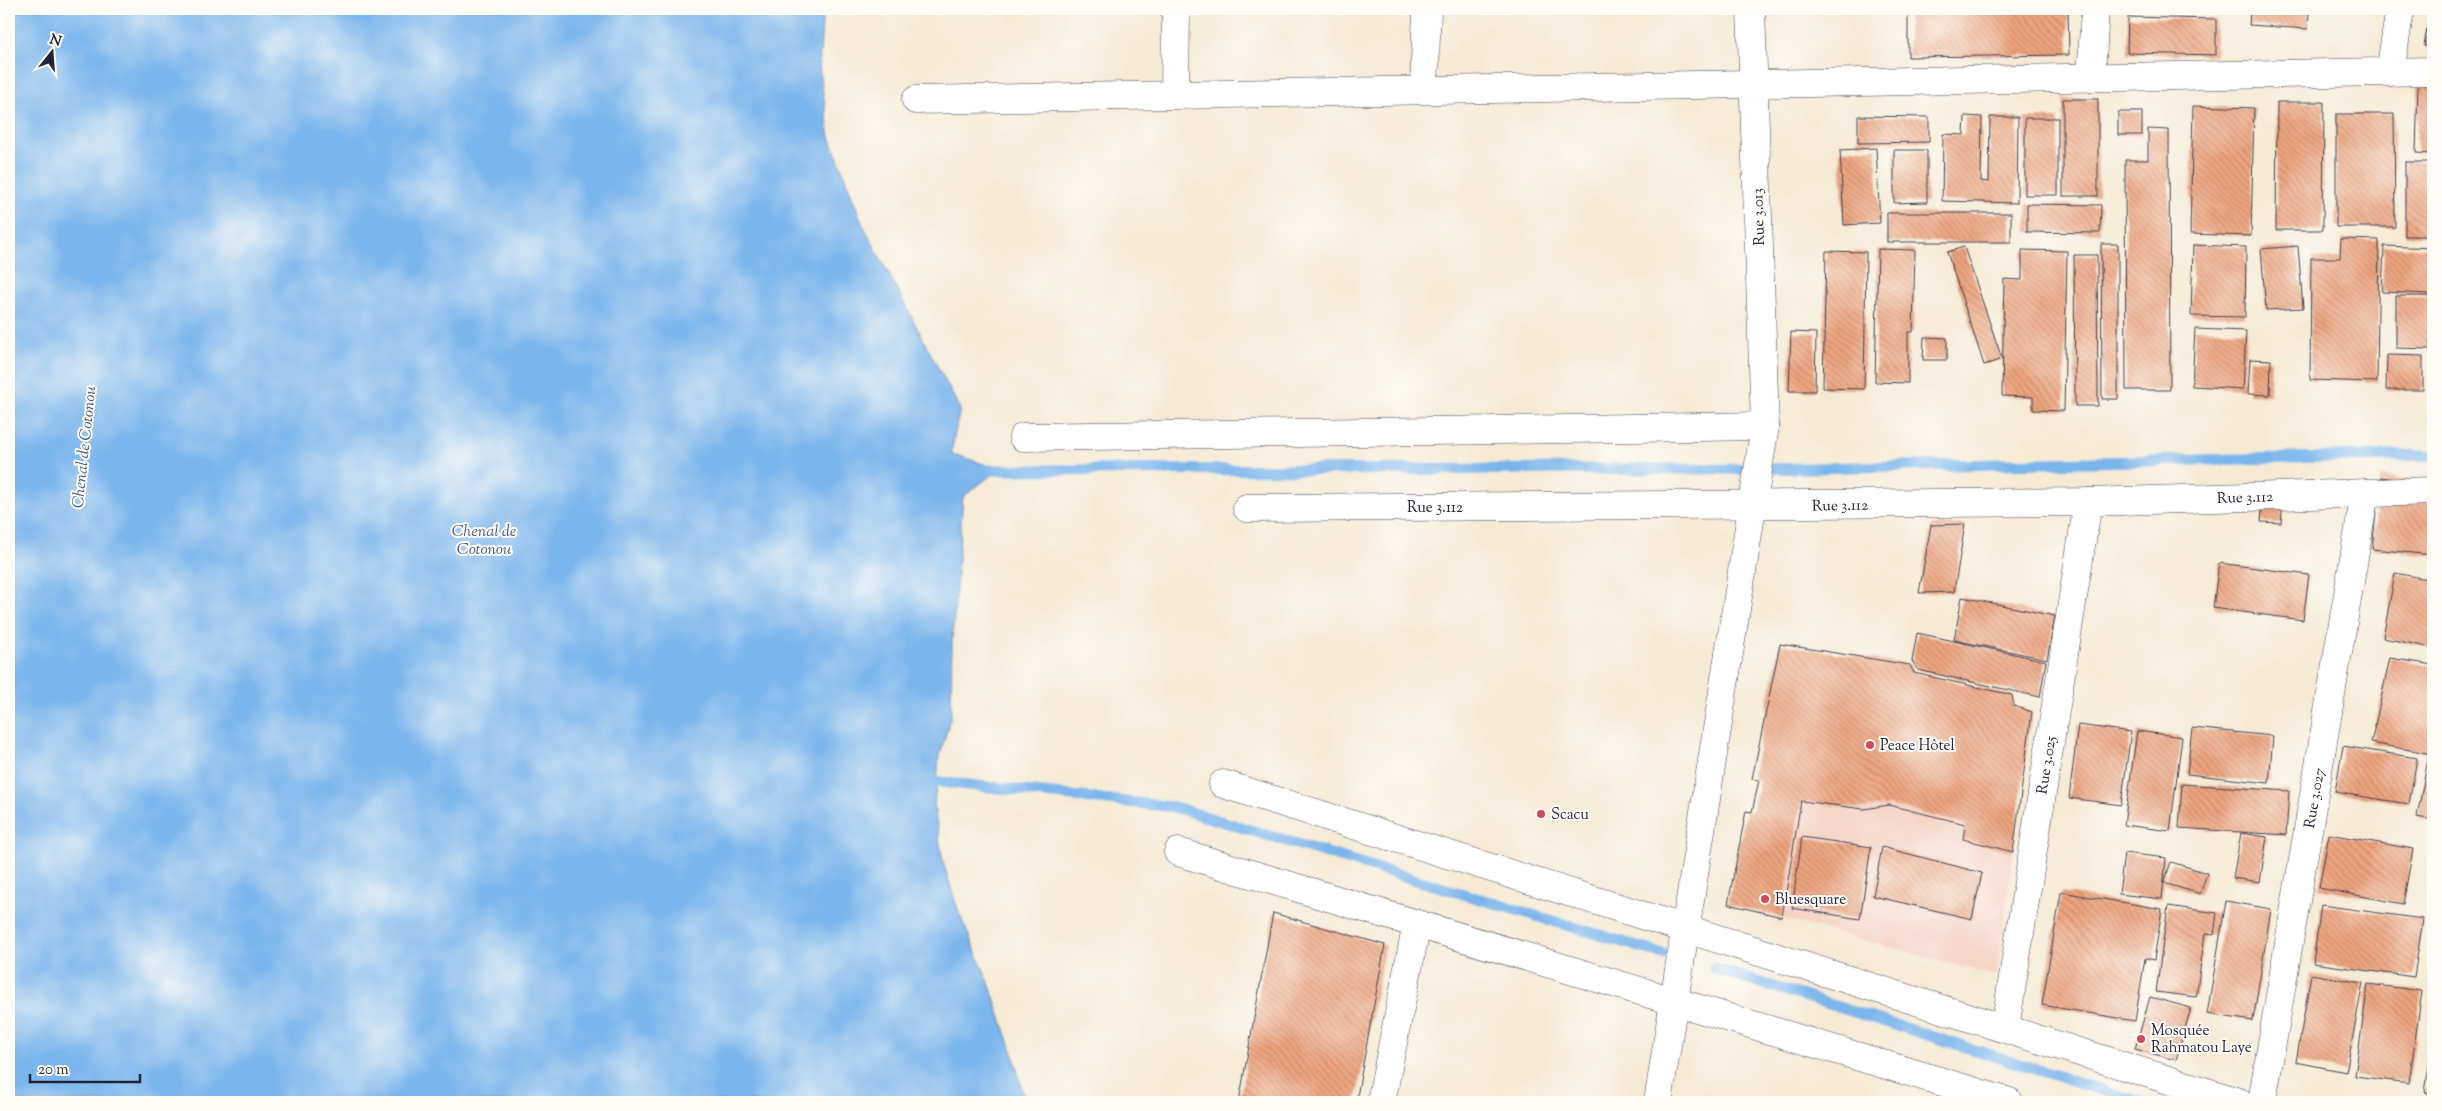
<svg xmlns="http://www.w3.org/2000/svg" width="2442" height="1111" viewBox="0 0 2442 1111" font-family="'Sorts Mill Goudy',serif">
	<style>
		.built { fill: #f5d2c3 }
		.water { fill: #7ab5ec; stroke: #4e6c94 }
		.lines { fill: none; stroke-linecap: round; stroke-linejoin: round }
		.stream { stroke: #7ab5ec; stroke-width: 11 }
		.building { fill: url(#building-back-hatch) }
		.minor-casing { stroke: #424052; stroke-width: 29 }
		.minor { stroke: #fff; stroke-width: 28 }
		.poi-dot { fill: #d1495b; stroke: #fdfcf7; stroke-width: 2 }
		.labels { text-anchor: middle; stroke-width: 4; stroke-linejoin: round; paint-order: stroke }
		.street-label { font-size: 15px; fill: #22223b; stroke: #fdfcf7 }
		.poi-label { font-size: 15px; fill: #22223b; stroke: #fdfcf7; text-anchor: start }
		.water-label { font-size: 16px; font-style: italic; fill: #455d82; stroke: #fdfcf7 }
	</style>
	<defs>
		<pattern id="building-back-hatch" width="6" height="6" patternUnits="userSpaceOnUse" patternTransform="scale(1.25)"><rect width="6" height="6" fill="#eea47e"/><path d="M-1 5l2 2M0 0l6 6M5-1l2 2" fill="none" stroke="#c08568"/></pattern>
	</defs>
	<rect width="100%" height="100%" fill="#fdfcf7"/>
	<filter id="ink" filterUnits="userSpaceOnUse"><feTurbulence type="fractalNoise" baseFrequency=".02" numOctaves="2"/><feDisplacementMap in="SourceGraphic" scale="10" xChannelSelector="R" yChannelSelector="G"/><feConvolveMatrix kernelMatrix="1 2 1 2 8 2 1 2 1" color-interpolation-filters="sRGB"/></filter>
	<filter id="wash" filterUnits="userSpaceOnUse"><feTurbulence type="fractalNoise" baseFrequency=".0096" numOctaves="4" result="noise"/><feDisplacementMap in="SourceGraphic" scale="20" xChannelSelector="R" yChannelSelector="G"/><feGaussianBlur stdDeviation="1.12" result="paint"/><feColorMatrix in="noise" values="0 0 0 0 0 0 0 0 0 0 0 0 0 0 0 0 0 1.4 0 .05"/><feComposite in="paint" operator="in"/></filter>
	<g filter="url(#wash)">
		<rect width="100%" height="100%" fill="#f5ead4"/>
		<path class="built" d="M1780,644L1910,665L1915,673L2012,696L2014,706L2032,712L1997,976L1728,904L1746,811L1752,812L1759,781L1752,779Z"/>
		<path class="water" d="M9,9H823L819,67L830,137L863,225L960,409L951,453L999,469L963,497L952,641L951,715L939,759L934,806L943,862L959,913L988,980L1014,1056L1025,1102H9Z"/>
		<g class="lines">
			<g class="stream">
				<path d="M985,470L1759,469L2433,455"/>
				<path d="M922,780L1174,807L1663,954"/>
				<path d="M1714,968L2140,1102"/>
			</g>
		</g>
		<g id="blocks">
			<g class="building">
				<path d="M1908,9H2068L2069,55L1908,57Z"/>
				<path d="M2203,9H2233L2232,13Z"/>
				<path d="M2250,9H2309L2308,29L2249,25Z"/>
				<path d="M2429,15H2433V48L2424,46Z"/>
				<path d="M2128,17L2216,19V55L2127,53Z"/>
				<path d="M2418,85H2433V154L2416,153Z"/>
				<rect x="2063" y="99" width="35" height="97"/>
				<path d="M2277,102H2324L2323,230H2276Z"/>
				<path d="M2193,106L2254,108L2251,236L2190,234Z"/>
				<rect x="2118" y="112" width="24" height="23"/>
				<path d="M2336,114H2394L2395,227H2336Z"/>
				<path d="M1858,116L1929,117V142L1858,143Z"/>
				<path d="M1965,116L1982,117L1981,181L1989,182L1990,117H2018L2017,203L1942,201L1943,134L1964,135Z"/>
				<rect x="2025" y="118" width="33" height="77"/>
				<path d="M2148,129L2169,130L2170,390H2126L2125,160H2148Z"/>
				<path d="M1876,148L1880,223L1844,225L1840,150Z"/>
				<path d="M1894,150H1927V202L1894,203Z"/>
				<rect x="2405" y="162" width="28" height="74"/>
				<path d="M2027,204L2101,205L2100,233L2027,232Z"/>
				<rect x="1887" y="213" width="124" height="29"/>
				<path d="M2341,239L2379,240L2377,382L2310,380L2311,258H2340Z"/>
				<path d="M2101,244H2118V399H2102Z"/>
				<path d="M2193,245L2246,247L2245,317L2191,316Z"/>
				<path d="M2298,246L2303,308L2266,310L2261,249Z"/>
				<path d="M2384,246L2433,248L2432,294L2382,292Z"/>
				<path d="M1964,247L2002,359L1984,365L1947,252Z"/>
				<path d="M1878,249L1915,250L1913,332H1908V383L1875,382Z"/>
				<path d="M2022,250L2067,251L2064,411L2033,410V397L2002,396L2004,279L2022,280Z"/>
				<path d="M1826,251L1866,252L1864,389L1823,388Z"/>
				<path d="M2074,255H2097L2098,406H2075Z"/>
				<path d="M2396,296H2431L2430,349L2396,348Z"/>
				<path d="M2195,329L2246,331L2243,389L2192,386Z"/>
				<path d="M1791,332L1816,333L1815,391H1789Z"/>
				<path d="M1924,337L1947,338V360H1923Z"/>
				<path d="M2387,355L2423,356V390H2386Z"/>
				<path d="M2250,359L2271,360L2270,395L2248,394Z"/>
				<path d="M2380,477L2433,483V555L2372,549Z"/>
				<path d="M2263,499L2283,500L2281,523L2261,522Z"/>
				<path d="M1965,524L1954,592L1919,593L1931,525Z"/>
				<path d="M2219,563L2309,575L2303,620L2213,608Z"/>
				<path d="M2395,573L2433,580V648L2383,638Z"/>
				<path d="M1962,597L2055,616L2047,659L1954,640Z"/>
				<path d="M1917,633L2046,661L2040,697L1918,670L1912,661Z"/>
				<path d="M1780,644L1910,665L1914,673L2012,695L2014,706L2032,712L2013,852L1963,839L1965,824L1889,805L1864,809L1801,801L1782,917L1728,904L1746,811L1752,812L1759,780L1752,779Z"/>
				<path d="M2390,658L2433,665V754L2371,743Z"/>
				<path d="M2078,725L2131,732L2121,805L2069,798Z"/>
				<path d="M2192,728L2273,736L2269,783L2187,774Z"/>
				<path d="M2137,731L2182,737L2170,831L2124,825Z"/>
				<path d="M2343,746L2417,758L2409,804L2335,792Z"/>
				<path d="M2428,759L2433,761V820L2417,817Z"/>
				<path d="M2182,784L2289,791L2286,835L2179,828Z"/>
				<path d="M2241,833L2267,837L2260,882L2233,878Z"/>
				<path d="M2329,834L2413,849L2403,904L2319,888Z"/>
				<path d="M1802,837L1871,847L1860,919L1792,908Z"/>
				<path d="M1882,847L1982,873L1972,919L1873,896Z"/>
				<path d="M2124,853L2166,858L2162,899L2119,894Z"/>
				<path d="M2171,862L2207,873L2200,894L2164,883Z"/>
				<path d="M2061,892L2162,909L2154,960L2145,958L2135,1021L2042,1005Z"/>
				<path d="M2226,901L2271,909L2253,1021L2207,1014Z"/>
				<path d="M2321,905L2423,919L2414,977L2313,963Z"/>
				<path d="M2168,906L2217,913L2214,935L2205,934L2196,997L2156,992Z"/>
				<path d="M1273,913L1385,945L1356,1102H1239Z"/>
				<path d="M2311,974L2363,983L2346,1072L2296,1062Z"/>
				<path d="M2368,984L2422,991L2409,1083L2355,1076Z"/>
				<path d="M2150,997L2191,1008L2176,1060L2135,1049Z"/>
				<path d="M2432,1047H2433V1095L2425,1092Z"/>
			</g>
		</g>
	</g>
	<g filter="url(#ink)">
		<use href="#blocks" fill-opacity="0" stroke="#424052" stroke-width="1"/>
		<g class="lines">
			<g class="minor-casing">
				<g id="minor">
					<path d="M2390,72L2400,9"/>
					<path d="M2091,78L2095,9"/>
					<path d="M1424,89L1427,9"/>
					<path d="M1175,94L1176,9"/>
					<path d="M916,100L2433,71"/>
					<path d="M1023,437L1765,426"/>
					<path d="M1247,508L2088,502L2433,491"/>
					<path d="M1223,784L2239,1102"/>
					<path d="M1178,852L2009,1102"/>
					<path d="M2005,1028L2088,502"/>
					<path d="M1381,1102L1417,924"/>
					<path d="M1658,1102L1765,426L1751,9"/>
					<path d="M2262,1102L2365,493"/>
				</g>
			</g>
			<use href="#minor" class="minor"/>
		</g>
	</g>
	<g class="poi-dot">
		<circle cx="1870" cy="745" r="5"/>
		<circle cx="1541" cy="814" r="5"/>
		<circle cx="1765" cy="899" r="5"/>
		<circle cx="2141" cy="1039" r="5"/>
	</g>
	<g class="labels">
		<g class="street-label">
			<text transform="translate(1758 217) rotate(-92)" y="5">Rue 3.013</text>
			<text transform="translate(2245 497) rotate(-2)" y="5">Rue 3.112</text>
			<text transform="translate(1840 505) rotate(-1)" y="5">Rue 3.112</text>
			<text x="1435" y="512">Rue 3.112</text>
			<text transform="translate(2046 765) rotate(-81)" y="5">Rue 3.025</text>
			<text transform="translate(2314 798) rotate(-80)" y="5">Rue 3.027</text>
		</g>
		<g class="poi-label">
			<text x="1880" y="750">Peace Hôtel</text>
			<text x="1551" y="819">Scacu</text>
			<text x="1775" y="904">Bluesquare</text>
			<text x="2151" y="1035">Mosquée<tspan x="2151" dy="17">Rahmatou Laye</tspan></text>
		</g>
		<g class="water-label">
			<text transform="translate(83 447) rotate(-84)" y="6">Chenal de Cotonou</text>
			<text x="484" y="536">Chenal de<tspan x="484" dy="18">Cotonou</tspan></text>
		</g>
	</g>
	<rect width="2442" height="1111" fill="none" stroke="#fdfcf7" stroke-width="30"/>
	<g transform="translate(52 52) rotate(17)" stroke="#fdfcf7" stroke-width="4" paint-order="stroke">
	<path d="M0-4L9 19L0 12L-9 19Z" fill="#22223b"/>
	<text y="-8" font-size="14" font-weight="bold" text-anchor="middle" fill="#22223b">N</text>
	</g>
	<path d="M30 1074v8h110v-8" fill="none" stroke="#22223b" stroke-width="2.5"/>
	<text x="38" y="1074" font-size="15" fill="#22223b" stroke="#fdfcf7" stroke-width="4" paint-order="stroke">20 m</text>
</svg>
